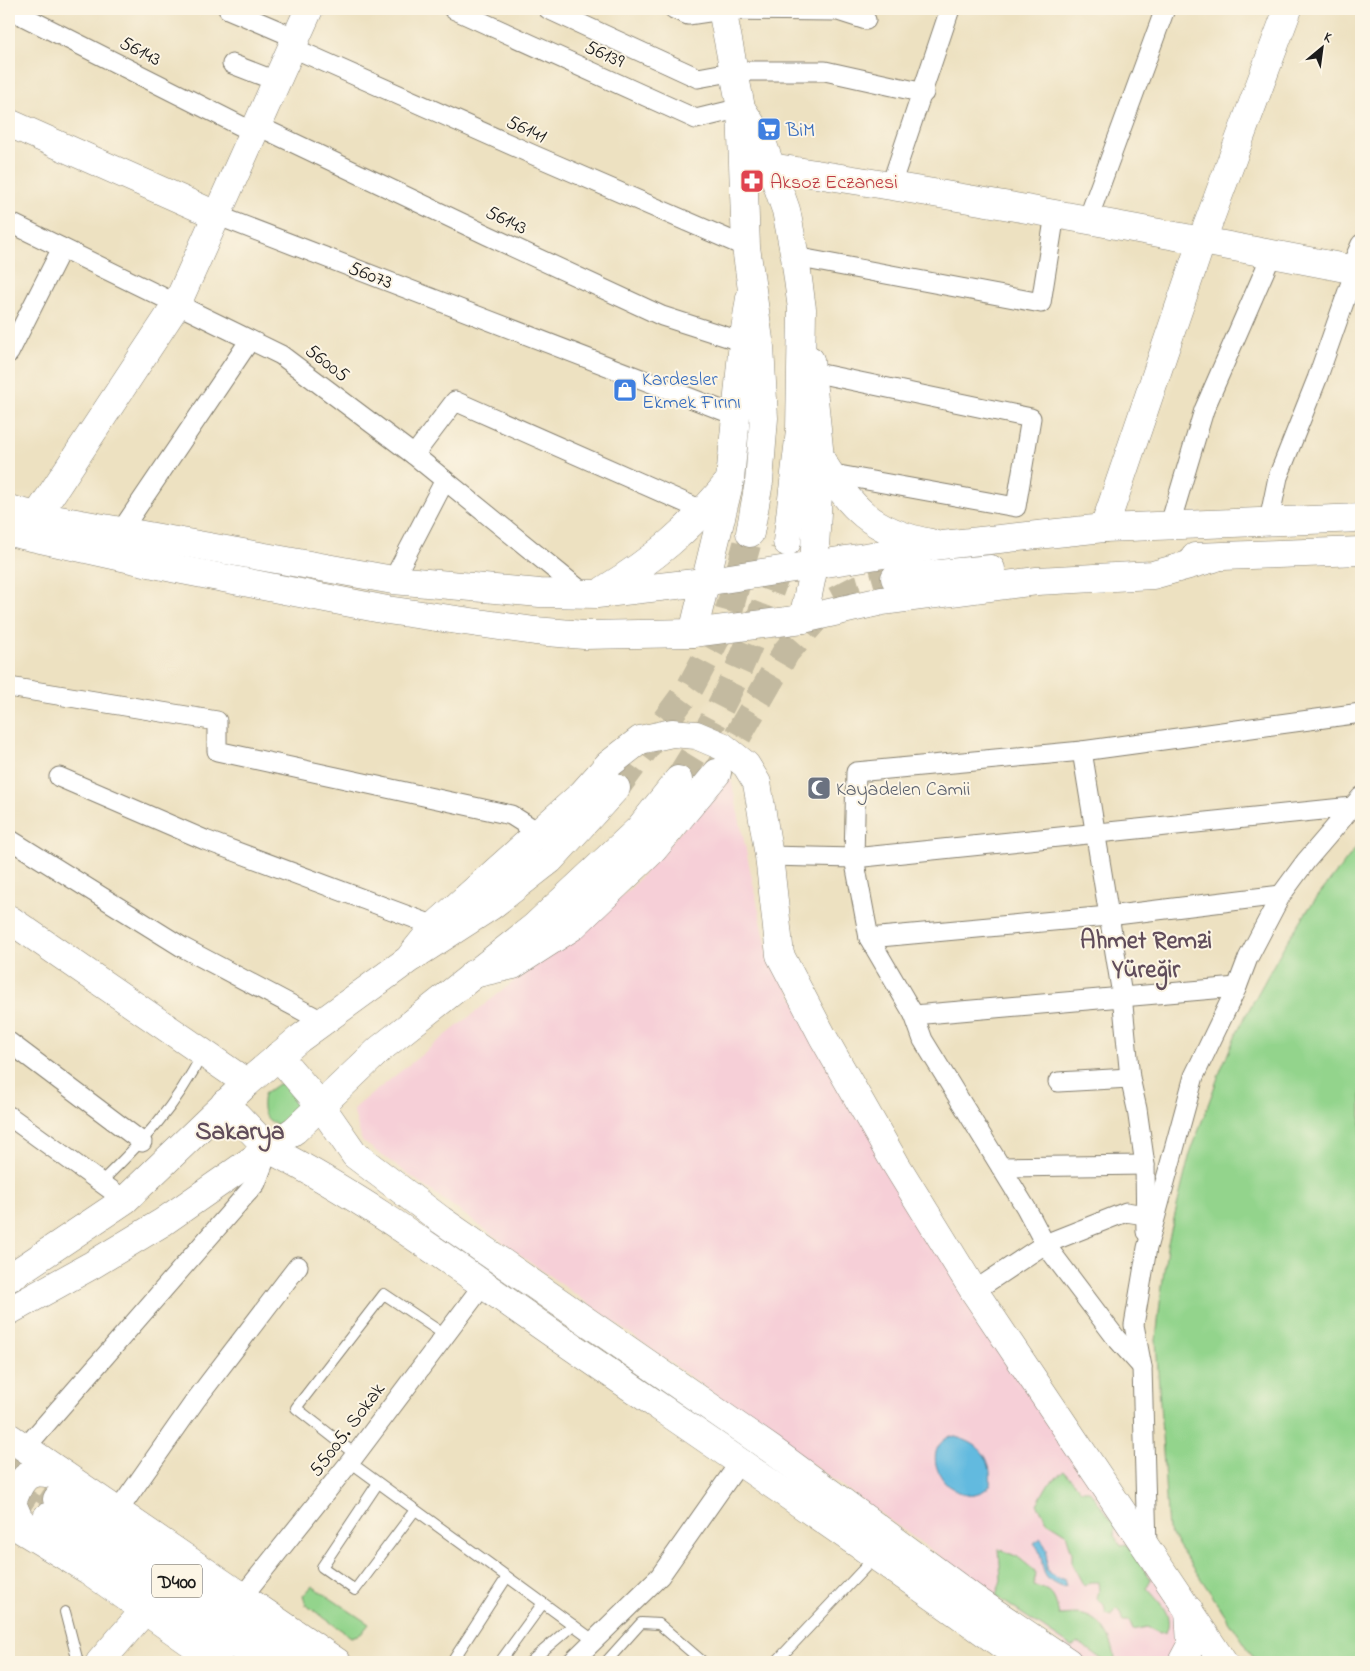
<svg xmlns="http://www.w3.org/2000/svg" width="1370" height="1671" viewBox="0 0 1370 1671" font-family="'Indie Flower',sans-serif">
	<style>
		.built { fill: #f6cfd7 }
		.green { fill: #93d48c; stroke: #587854 }
		.water { fill: #62badf; stroke: #3f6b7e }
		.lines { fill: none; stroke-linecap: round; stroke-linejoin: round }
		.secondary-tunnel { stroke: #c3baa0; stroke-width: 28; stroke-dasharray: 28 14; stroke-linecap: butt }
		.primary-tunnel { stroke: #c3baa0; stroke-width: 28; stroke-dasharray: 28 14; stroke-linecap: butt }
		.highway-tunnel { stroke: #c3baa0; stroke-width: 28; stroke-dasharray: 28 14; stroke-linecap: butt }
		.lane-casing { stroke: #847e6e; stroke-width: 12 }
		.street-casing { stroke: #847e6e; stroke-width: 21 }
		.secondary-casing { stroke: #847e6e; stroke-width: 29 }
		.primary-casing { stroke: #847e6e; stroke-width: 29 }
		.highway-casing { stroke: #847e6e; stroke-width: 29 }
		.lane { stroke: #fff; stroke-width: 10 }
		.street { stroke: #fff; stroke-width: 19 }
		.secondary { stroke: #fff; stroke-width: 28 }
		.primary { stroke: #fff; stroke-width: 28 }
		.highway { stroke: #fff; stroke-width: 28 }
		.labels { text-anchor: middle; stroke-width: 4; stroke-linejoin: round; paint-order: stroke }
		.shield { fill: #fcf5e5; stroke: #5f5d58; stroke-width: 1 }
		.shield-label { font-size: 19px; font-weight: bold; fill: #1c1c1c }
		.street-label { font-size: 20px; fill: #1c1c1c; stroke: #fcf5e5 }
		.shop-label { font-size: 20px; fill: #366cbe; stroke: #fcf5e5; text-anchor: start }
		.health-label { font-size: 20px; fill: #be3a42; stroke: #fcf5e5; text-anchor: start }
		.worship-label { font-size: 20px; fill: #5b616d; stroke: #fcf5e5; text-anchor: start }
		.district-label { font-size: 25px; font-weight: bold; fill: #614d5b; stroke: #fcf5e5 }
	</style>
	<rect width="100%" height="100%" fill="#fcf5e5"/>
	<filter id="ink" filterUnits="userSpaceOnUse"><feTurbulence type="fractalNoise" baseFrequency=".02" numOctaves="2"/><feDisplacementMap in="SourceGraphic" scale="10" xChannelSelector="R" yChannelSelector="G"/><feConvolveMatrix kernelMatrix="1 2 1 2 8 2 1 2 1" color-interpolation-filters="sRGB"/></filter>
	<filter id="wash" filterUnits="userSpaceOnUse"><feTurbulence type="fractalNoise" baseFrequency=".0096" numOctaves="4" result="noise"/><feDisplacementMap in="SourceGraphic" scale="20" xChannelSelector="R" yChannelSelector="G"/><feGaussianBlur stdDeviation="1.12" result="paint"/><feColorMatrix in="noise" values="0 0 0 0 0 0 0 0 0 0 0 0 0 0 0 0 0 1.4 0 .05"/><feComposite in="paint" operator="in"/></filter>
	<g filter="url(#wash)">
		<rect width="100%" height="100%" fill="#ede1c1"/>
		<path class="built" d="M730,775L769,958L1181,1619L1178,1637L1168,1662H1087L362,1141L353,1109L629,890Z"/>
		<g class="green">
			<path d="M1361,841V1662H1257L1168,1530L1156,1340L1161,1294L1167,1247L1189,1157L1221,1069L1240,1026L1284,946L1309,908Z"/>
			<path d="M278,1084H287L304,1102L301,1115L278,1125C263,1119 261,1110 264,1094Z"/>
			<path d="M1064,1471L1081,1490H1089L1115,1525L1114,1534L1121,1545L1127,1544L1151,1579L1147,1588C1157,1600 1175,1615 1166,1632L1159,1633L1147,1627L1133,1630L1129,1621H1122V1614L1117,1608L1112,1616L1106,1614L1104,1605L1097,1598L1099,1591L1098,1582H1090L1084,1586L1072,1564V1553L1066,1533L1047,1521L1037,1504L1047,1486Z"/>
			<path d="M999,1549L1018,1557L1035,1571L1034,1586C1053,1590 1055,1597 1059,1615C1067,1615 1076,1613 1083,1615C1103,1619 1115,1644 1115,1662H1106L1078,1643L1071,1647L996,1596L1001,1580Z"/>
			<path d="M312,1586L369,1624L361,1634L351,1637L306,1605L303,1596Z"/>
		</g>
		<g class="water">
			<path d="M951,1436C979,1442 993,1456 990,1486C956,1517 911,1453 951,1436Z"/>
			<path d="M1041,1538L1047,1550L1046,1569L1056,1578L1064,1579L1066,1586L1062,1587C1033,1577 1049,1560 1034,1543Z"/>
		</g>
	</g>
	<g filter="url(#ink)">
		<g class="lines">
			<path class="secondary-tunnel" d="M717,772L786,652L828,604L857,589L895,578"/>
			<g class="primary-tunnel">
				<path d="M678,780C725,708 757,632 784,551"/>
				<path d="M616,788L691,686L727,618L750,533"/>
			</g>
			<g class="highway-tunnel">
				<path d="M9,1466L57,1499"/>
				<path d="M9,1492L47,1517"/>
			</g>
			<g class="lane-casing">
				<g id="lane">
					<path d="M101,1182C145,1139 174,1109 203,1053"/>
					<path d="M356,1455L296,1408L384,1294L445,1335"/>
					<path d="M350,1462L595,1641"/>
					<path d="M378,1483L322,1567L355,1590L415,1510"/>
					<path d="M65,1612L78,1662"/>
					<path d="M459,1662L454,1659L507,1577"/>
					<path d="M500,1662L543,1603"/>
					<path d="M530,1662L573,1625"/>
					<path d="M606,1662L641,1623L659,1624L703,1662"/>
					<path d="M776,1662L875,1557"/>
				</g>
			</g>
			<g class="street-casing">
				<g id="street">
					<path d="M9,9L253,132"/>
					<path d="M228,9L296,38"/>
					<path d="M453,9L696,119L741,108"/>
					<path d="M548,9L698,78L736,71H825L924,93"/>
					<path d="M674,9L688,15L722,10L838,11L866,20"/>
					<path d="M291,47L536,156L746,247"/>
					<path d="M232,64L276,81"/>
					<path d="M256,125L487,235L662,316L743,342"/>
					<path d="M891,185L950,9"/>
					<path d="M216,215L737,416"/>
					<path d="M1088,219L1165,9"/>
					<path d="M9,222L281,355L414,455L585,594"/>
					<path d="M795,257L1041,303L1055,214"/>
					<path d="M1350,269L1361,244"/>
					<path d="M9,353L62,248"/>
					<path d="M812,372L1031,418L1016,507L828,473"/>
					<path d="M414,455L455,401L704,511"/>
					<path d="M1269,521L1278,477L1317,379L1355,271"/>
					<path d="M1170,524L1204,410L1272,254"/>
					<path d="M121,531L250,340"/>
					<path d="M393,580L445,480"/>
					<path d="M9,687L217,721V751L511,815L538,832"/>
					<path d="M1082,751L1122,995L1130,1078L1137,1109L1145,1165L1146,1232"/>
					<path d="M59,777L205,840L435,926"/>
					<path d="M9,839L182,947L324,1022"/>
					<path d="M769,856L854,858L1352,807"/>
					<path d="M869,938L1108,916L1281,895"/>
					<path d="M914,1015L1237,987"/>
					<path d="M9,1042L142,1142"/>
					<path d="M1058,1082L1130,1078"/>
					<path d="M9,1116L125,1200"/>
					<path d="M1001,1167L1145,1165"/>
					<path d="M974,1291L1045,1244L1126,1212L1145,1215"/>
					<path d="M1142,1367L1116,1338L1045,1244L1026,1208L923,1040L914,1015L869,938L854,858L856,772L1082,751L1361,713"/>
					<path d="M25,1448L256,1183L269,1149"/>
					<path d="M118,1511L195,1401L298,1266"/>
					<path d="M1147,1546L1142,1367L1134,1325L1147,1248L1194,1076L1237,987L1248,958L1281,895L1306,861L1361,797"/>
					<path d="M242,1597L350,1462L483,1285"/>
					<path d="M572,1662L660,1576L740,1462"/>
				</g>
			</g>
			<g class="secondary-casing">
				<g id="secondary">
					<path d="M9,123L216,215"/>
					<path d="M770,167C964,196 1157,232 1350,269L1361,273"/>
					<path d="M820,458C850,508 872,532 931,543"/>
					<path d="M9,509L37,516L393,580L540,593L597,594L704,582L942,545L1104,528L1361,518"/>
					<path d="M37,516L177,304L309,9"/>
					<path d="M1104,528L1202,240L1288,9"/>
					<path d="M9,532L177,569L387,610L535,631L584,635L693,633L803,619L882,601L1037,581L1153,575L1214,558"/>
					<path d="M1195,557L1361,551"/>
					<path d="M895,578L991,569"/>
					<path d="M604,590C654,559 689,530 726,485"/>
					<path d="M803,619L814,566L820,458L810,360"/>
					<path d="M693,633L730,480L743,342L750,298"/>
					<path d="M9,919L247,1083"/>
					<path d="M411,956L435,926L582,794L608,765L640,740L672,733L696,735L722,746L746,765L757,783L769,856L780,955L823,1037L895,1163L974,1291L1223,1662"/>
					<path d="M473,974L513,965L572,927L653,850L717,773"/>
					<path d="M321,1106L355,1155L441,1220L772,1450L973,1598L1068,1662"/>
					<path d="M269,1149C373,1202 469,1276 565,1342C719,1448 874,1553 1026,1662"/>
					<path d="M100,1662L145,1610"/>
					<path d="M1182,1662L1191,1645L1189,1610"/>
				</g>
			</g>
			<g class="primary-casing">
				<g id="primary">
					<path d="M722,9L741,108L746,247L760,347L764,418L759,482L750,533"/>
					<path d="M741,108L761,139L786,210L795,257L802,309L800,431L787,542"/>
					<path d="M278,1056L321,1106"/>
					<path d="M225,1103L269,1149"/>
					<path d="M9,1278L125,1200L247,1083L299,1039L409,959L491,906L550,860L616,788"/>
					<path d="M9,1311L92,1265L163,1222L295,1130L380,1049L534,927L639,829L678,780"/>
				</g>
			</g>
			<g class="highway-casing">
				<g id="highway">
					<path d="M9,1437L337,1662"/>
					<path d="M57,1499L297,1662"/>
					<path d="M47,1517L262,1662"/>
					<path d="M9,1522L88,1570L218,1662"/>
					<path d="M33,1532L19,1519L12,1503C24,1469 33,1468 66,1478"/>
				</g>
			</g>
			<use href="#lane" class="lane"/>
			<use href="#street" class="street"/>
			<use href="#secondary" class="secondary"/>
			<use href="#primary" class="primary"/>
			<use href="#highway" class="highway"/>
		</g>
	</g>
	<defs>
		<g id="supermarket-square" transform="scale(1.25)"><rect x="-9" y="-9" width="18" height="18" rx="4" fill="#3f7fe0" stroke="#fcf5e5"/><path d="M-6-5.5h2.5l.6 2H6L4.5 2H-2.5L-4.4-4H-6ZM-1.5 3.2a1.3 1.3 0 1 0 .1 0ZM3 3.2a1.3 1.3 0 1 0 .1 0Z" fill="#fff"/></g>
		<g id="pharmacy-square" transform="scale(1.25)"><rect x="-9" y="-9" width="18" height="18" rx="4" fill="#e0444e" stroke="#fcf5e5"/><path d="M-2-6h4v4h4v4h-4v4h-4v-4h-4v-4h4Z" fill="#fff"/></g>
		<g id="shop-square" transform="scale(1.25)"><rect x="-9" y="-9" width="18" height="18" rx="4" fill="#3f7fe0" stroke="#fcf5e5"/><path d="M-5-2.5h2.3a2.7 3.5 0 0 1 5.4 0H5L5.5 6h-11ZM-1.5-2.5h3a1.5 2.3 0 0 0-3 0Z" fill="#fff"/></g>
		<g id="mosque-square" transform="scale(1.25)"><rect x="-9" y="-9" width="18" height="18" rx="4" fill="#6b7280" stroke="#fcf5e5"/><path d="M3.5-4.9A6 6 0 1 0 3.5 4.9A5 5 0 1 1 3.5-4.9Z" fill="#fff"/></g>
	</defs>
	<g fill-rule="evenodd">
		<use href="#supermarket-square" x="769" y="129"/>
		<use href="#pharmacy-square" x="752" y="181"/>
		<use href="#shop-square" x="625" y="390"/>
		<use href="#mosque-square" x="819" y="788"/>
	</g>
	<g class="labels">
		<rect class="shield" x="152" y="1564.5" width="50" height="33" rx="4"/>
		<g class="shield-label">
			<text x="177" y="1588">D400</text>
		</g>
		<g class="street-label">
			<text transform="translate(141 50) rotate(27)" y="7">56143</text>
			<text transform="translate(605 53) rotate(24)" y="7">56139</text>
			<text transform="translate(527 128) rotate(24)" y="7">56141</text>
			<text transform="translate(507 219) rotate(25)" y="7">56143</text>
			<text transform="translate(371 274) rotate(21)" y="7">56073</text>
			<text transform="translate(328 362) rotate(37)" y="7">56005</text>
			<text transform="translate(346 1429) rotate(-53)" y="7">55005. Sokak</text>
		</g>
		<g class="shop-label">
			<text x="786" y="136">BiM</text>
			<text x="642" y="385">Kardesler<tspan x="642" dy="23">Ekmek Fırını</tspan></text>
		</g>
		<g class="health-label">
			<text x="770" y="188">Aksoz Eczanesi</text>
		</g>
		<g class="worship-label">
			<text x="836" y="795">Kayadelen Camii</text>
		</g>
		<g class="district-label">
			<text x="1146" y="948">Ahmet Remzi<tspan x="1146" dy="29">Yüreğir</tspan></text>
			<text x="240" y="1139">Sakarya</text>
		</g>
	</g>
	<rect width="1370" height="1671" fill="none" stroke="#fcf5e5" stroke-width="30"/>
	<g transform="translate(1322 48) rotate(29)" stroke="#fcf5e5" stroke-width="4" paint-order="stroke">
	<path d="M0-4L9 19L0 12L-9 19Z" fill="#1c1c1c"/>
	<text y="-8" font-size="14" font-weight="bold" text-anchor="middle" fill="#1c1c1c">K</text>
	</g>
</svg>
